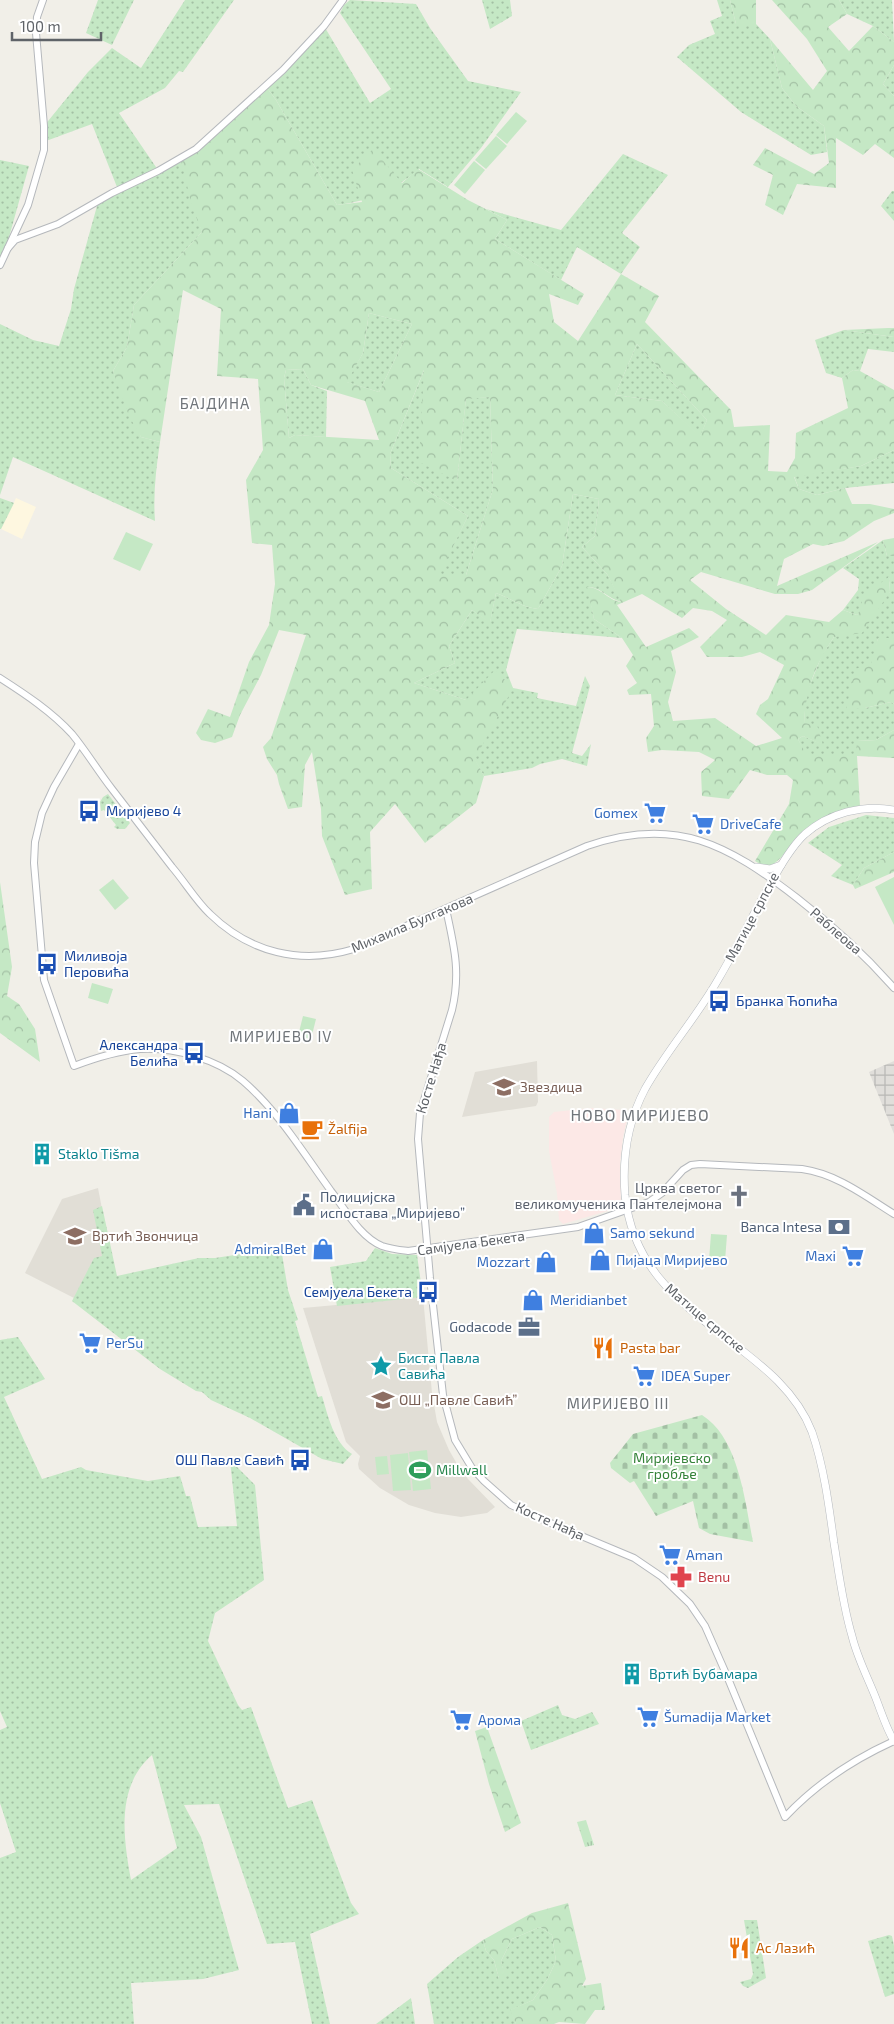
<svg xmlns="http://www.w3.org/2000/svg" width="894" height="2024" viewBox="0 0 894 2024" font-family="'Exo 2',sans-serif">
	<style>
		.commercial { fill: #fef7e0 }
		.industrial { fill: url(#industrial-grid) }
		.education { fill: #e1ded6 }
		.medical { fill: #fce8e6 }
		.grass { fill: url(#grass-dots); fill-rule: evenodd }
		.forest { fill: url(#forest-crowns); fill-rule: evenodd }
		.cemetery { fill: url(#cemetery-stones) }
		.park { fill: url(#park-tufts) }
		.garden { fill: #c5e8c5 }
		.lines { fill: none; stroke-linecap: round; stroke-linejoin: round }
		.tertiary-casing { stroke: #b5b8bc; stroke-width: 8 }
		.secondary-casing { stroke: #b6babf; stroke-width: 8 }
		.tertiary { stroke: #fff; stroke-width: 6 }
		.secondary { stroke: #fff; stroke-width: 7 }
		.labels { text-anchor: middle; stroke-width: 4; stroke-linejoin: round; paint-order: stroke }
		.transit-label { font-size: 14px; fill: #164399; stroke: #fff; text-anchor: start }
		.shop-label { font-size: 14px; fill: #366cbe; stroke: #fff; text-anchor: start }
		.street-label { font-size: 14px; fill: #5f6368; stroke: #fff }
		.education-label { font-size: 14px; fill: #785e54; stroke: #fff; text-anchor: start }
		.food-label { font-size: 14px; fill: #c56008; stroke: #fff; text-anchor: start }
		.culture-label { font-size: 14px; fill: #0d838f; stroke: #fff; text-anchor: start }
		.worship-label { font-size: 14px; fill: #5b616d; stroke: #fff; text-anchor: end }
		.service-label { font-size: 14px; fill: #4e5e75; stroke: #fff; text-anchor: end }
		.park-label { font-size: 14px; fill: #348238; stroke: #fff }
		.leisure-label { font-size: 14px; fill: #27864d; stroke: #fff; text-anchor: start }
		.health-label { font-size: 14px; fill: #be3a42; stroke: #fff; text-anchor: start }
		.neighbourhood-label { font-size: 15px; letter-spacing: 1px; fill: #70757a; stroke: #fff }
		.quarter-label { font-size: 16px; letter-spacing: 1px; fill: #70757a; stroke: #fff }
	</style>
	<defs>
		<pattern id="industrial-grid" width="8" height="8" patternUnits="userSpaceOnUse" patternTransform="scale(1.25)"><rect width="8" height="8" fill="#e0deda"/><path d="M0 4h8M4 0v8" fill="none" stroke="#b9b8b5"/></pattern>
		<pattern id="grass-dots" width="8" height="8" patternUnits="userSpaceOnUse" patternTransform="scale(1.25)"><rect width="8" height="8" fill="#c5e8c5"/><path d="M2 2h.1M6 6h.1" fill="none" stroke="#a3c0a4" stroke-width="1.8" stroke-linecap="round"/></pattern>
		<pattern id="forest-crowns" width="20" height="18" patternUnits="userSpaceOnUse" patternTransform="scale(1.25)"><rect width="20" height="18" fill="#c5e8c5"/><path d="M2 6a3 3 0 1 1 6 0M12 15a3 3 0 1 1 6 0" fill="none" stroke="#a3c0a4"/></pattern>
		<pattern id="cemetery-stones" width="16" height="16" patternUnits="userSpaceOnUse" patternTransform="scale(1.25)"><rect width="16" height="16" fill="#c5e8c5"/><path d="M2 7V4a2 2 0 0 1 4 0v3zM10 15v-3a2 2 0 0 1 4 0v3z" fill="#a3c0a4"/></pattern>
		<pattern id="park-tufts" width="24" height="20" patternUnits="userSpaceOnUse" patternTransform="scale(1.25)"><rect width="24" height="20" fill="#c5e8c5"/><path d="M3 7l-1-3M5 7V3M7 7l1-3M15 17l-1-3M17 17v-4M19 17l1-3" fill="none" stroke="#a3c0a4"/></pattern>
	</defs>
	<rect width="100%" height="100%" fill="#f1efe8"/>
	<path class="commercial" d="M16,498L36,507L22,539L1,529Z"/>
	<path class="industrial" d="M894,1061V1134L869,1072Z"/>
	<g class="education">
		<path d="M537,1061L538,1102L536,1106L462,1117L475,1072Z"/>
		<path d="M98,1188L113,1266L76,1299L25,1273L62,1199Z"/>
		<path d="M423,1297L432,1393L437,1422L449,1450L457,1464L468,1479L495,1507L487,1513L461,1517L435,1513L409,1505L380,1488L359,1469L358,1464L360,1456L346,1442L303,1308Z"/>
	</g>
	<path class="medical" d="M591,1108L622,1110L628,1115L623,1137L620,1163L621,1207L563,1224L559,1220L557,1193L549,1151V1117L554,1112Z"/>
	<g class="grass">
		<path d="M98,0H134L112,45L86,33Z"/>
		<path d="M185,0H234L183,72L179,71L165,88L119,113L158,170L181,158L202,232L134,305L127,347L113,371L141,437L160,442C156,469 153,494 155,521L13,457L0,495V324L33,340L59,346L71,309L74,289L97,206L117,187L92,124L46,141L44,126L88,72L112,48L141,68Z"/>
		<path d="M350,0L416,4L430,28L468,81L521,92L481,148L448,187L419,169C393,191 370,201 337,205L276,100L265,85L324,26L370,103L391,89L340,13L344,5Z"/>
		<path d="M482,0H510L512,16L490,29Z"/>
		<path d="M717,0H730L736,24H756L770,39L782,88L796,106L824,126L827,152L811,155L741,112L677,57L689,45L715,34L710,21L722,16Z"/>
		<path d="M839,0H892L894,42L873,26L847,14Z"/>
		<path d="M894,65V96L883,84Z"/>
		<path d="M623,154L668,175L622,233L640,247L621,274L577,247L561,280L495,239L507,220L486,209L561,230Z"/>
		<path d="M0,160L29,166L0,269Z"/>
		<path d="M892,191H894V221L881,206Z"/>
		<path d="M369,313L412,324L379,392L346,382L363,353Z"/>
		<path d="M844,330L894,337V352L868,349L860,371L853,370L842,378L826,373L815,340Z"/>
		<path d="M637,344L707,420L700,437L662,401L615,395Z"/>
		<path d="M425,368L457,481L466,398L490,397L493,489L466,575H438L468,516L391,468L390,454Z"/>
		<path d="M303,369L311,385L327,391L326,437L295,435L289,438L284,378L286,370Z"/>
		<path d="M894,450V483L845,488L817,495L799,489L794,476L861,466Z"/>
		<path d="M573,494L599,499L595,536L582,547L607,574L622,602C608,599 601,587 588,587L594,619L622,638L517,629L506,670L513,688L538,693L537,698L576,706L585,676L590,686L572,753L582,756L591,744L587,766L562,759L540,764L532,768L484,776L475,760L466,700L414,683L455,663L449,646L472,610L490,622L496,593C512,599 522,607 538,609L562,566Z"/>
		<path d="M0,498L14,503L1,529H0Z"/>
		<path d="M883,540L887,556H894V638H878L865,708L891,702L894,704V730L876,740L857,741V756H806L798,739L803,736L822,744L804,724L805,697L822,655L834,637L890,592L889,577L857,615L843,610L858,590L859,579L843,568Z"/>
		<path d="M108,794L130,823L125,829H117L114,827L116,825L104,810L101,811L100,802L103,797Z"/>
		<path d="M866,815L894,818V852L864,868L853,885L831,876L842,865L808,843L829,827Z"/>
		<path d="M102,1206L117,1276L199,1258H215L281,1248L288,1290L298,1320L295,1321L318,1397L322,1396C328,1416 334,1443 352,1454L343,1464L322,1459L250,1418L211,1400L202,1392L196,1391L160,1369L72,1301L94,1258L102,1256L93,1210Z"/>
		<path d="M375,1248L392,1254L417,1255L423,1297L337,1306L330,1267L366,1261Z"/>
		<path d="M18,1337L45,1379L4,1397L42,1479L81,1467L86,1470L148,1481L180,1476L186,1496H190L198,1527L237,1526L230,1460L255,1485L264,1580L215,1613L208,1641L238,1705L242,1710L251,1707L288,1808L312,1800L351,1903L359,1914L310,1934L330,2024H312L295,1942L267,1944L219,1804L184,1805L201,1837L239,1970L203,1979L131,1983L134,2024H0V1858L16,1852L0,1803V1730L7,1727L0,1711V1340ZM152,1755L177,1848L131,1880C123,1837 116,1786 152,1755Z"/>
		<path d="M558,1705L562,1715L575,1719L592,1712L599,1724L531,1750L521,1721Z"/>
		<path d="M744,1920H757L766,1978L748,1988L743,1986L740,1982L751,1979L753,1974Z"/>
		<path d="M540,1927L552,1935L556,1961L547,1980L533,2000L511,2010L516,2024H434L427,1984L458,1957L483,1940L486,1951L494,1960L499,1979H505L501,1961L512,1939Z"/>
		<path d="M889,1935L892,1936L894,1946V1994L885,1997L868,1941Z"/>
		<path d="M411,1998L415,2024H376Z"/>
	</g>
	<g class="forest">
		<path d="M730,0H756V24H736Z"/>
		<path d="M772,0H839L847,14L828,27L849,51L873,26L894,42V65L883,84L894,96V158L875,144L863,155L836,138V188L797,184L783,215L765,205L773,175L753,165L765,148L814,174L829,163L824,126L796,106L782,88L770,39L813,90L827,71L807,39Z"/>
		<path d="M265,85L276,100L337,205L362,202L352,170L373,149L402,183L418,169L468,200L507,220L495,239L584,294L578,305L549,294L554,322L578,341L621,274L659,296L645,322L731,410L734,427L770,425L768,471L787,472L795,458L796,433L848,408L842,378L853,370L860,371L894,390V450L861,466L794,477L799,489L817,495L845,488L852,504H870L894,509V513L874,521L844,541L823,546L813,544L784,559L777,586L878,542L812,590L798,594H775L701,572L690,580L726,609L766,635L786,615L829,622L843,610L857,615L862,607V596L889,577L890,592L862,633L834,637C815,665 806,689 804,723L817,725L823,745L803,736L798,739L807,756H856L857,741L876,740L894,730V758L857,756L860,806C836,811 813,819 796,838C790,845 784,856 776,862C770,868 761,865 755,861L789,804L793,780L787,775H767L750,770L729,799L702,796L701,772L715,760L699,752L662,750L648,752L646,738L654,726L651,694L629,695L627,690L637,683L626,666L633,655L622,638L594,619L587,587C603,588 607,600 621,602L607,574L582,547L595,536L599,499L573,494L562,566L538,609C522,607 512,599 496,593L490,623L472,610L449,646L455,663L414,683L466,700L495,670L513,688L475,759L484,776L476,803L425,843L395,804L370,832L372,889L345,895L322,836L321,809L312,752L305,765L302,807L288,809L279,784L277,775L267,759L263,747L271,738L306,635L279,630L261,675L240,715L232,737L215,743L201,740L196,733L208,709L230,717L249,662L269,625L275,584L272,545L252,543L246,480L263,450L258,379L217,376L221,309L183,290L160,442L141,437L129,416L113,371L127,347L134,305L202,232L191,203L181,158ZM369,313L412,324L379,392L347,382L363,353ZM637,344L707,420L700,436L662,401L615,395ZM303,369L311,385L365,401L379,440L295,435L289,438L284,378L286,370ZM424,370L419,462L457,481L466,399L490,397L493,489L466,575H439L468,516L391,468L390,454ZM642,594L682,618L693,608L712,611L727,620L700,647L707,657H742L760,652L784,665L768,699L760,705L756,714L782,738L756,746L715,718L673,721L668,702L676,672L671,651L699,637L689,628L646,647L617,605Z"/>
		<path d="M894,328V337L844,330L888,328Z"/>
		<path d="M894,538V556H887L883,540Z"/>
		<path d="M878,638H894V704L891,702L865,708L846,710L855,669L871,664Z"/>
		<path d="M894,852V872L855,889L853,885L864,868Z"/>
		<path d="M0,882L12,967L7,996L19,1004L35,1029L40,1062L0,1033Z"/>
		<path d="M487,1727L521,1823L505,1832L489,1784L475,1731Z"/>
		<path d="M568,1903L586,1979L582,1986L601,1983L605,2010H595L585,2024L559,2022L554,2024H516L510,2010L533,2000L547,1980L556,1961L552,1935L540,1927L512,1939L501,1961L506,1979H499L494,1960L486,1951L483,1940L532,1913Z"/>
	</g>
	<path class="cemetery" d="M702,1415C739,1438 745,1502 753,1542L710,1534L699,1528L693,1501L656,1516L634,1481L630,1483L611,1468L610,1463L633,1434Z"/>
	<path class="park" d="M586,1820L594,1845L585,1847L577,1822Z"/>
	<g class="garden">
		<path d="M516,112L527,121L507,144L496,135Z"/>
		<path d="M496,136L507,146L486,169L475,160Z"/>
		<path d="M474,161L485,170L465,194L454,185Z"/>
		<path d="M126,532L153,544L140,571L113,559Z"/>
		<path d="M894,877V925L875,887Z"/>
		<path d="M113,879L129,898L115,910L99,890Z"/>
		<path d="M92,983L113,989L108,1004L88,998Z"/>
		<path d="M303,1016L316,1019L311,1039L298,1036Z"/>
		<path d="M711,1234L727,1235L725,1261L709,1260Z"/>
		<path d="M427,1450L431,1489L413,1491L409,1452Z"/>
		<path d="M408,1453L411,1490L393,1491L390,1455Z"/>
		<path d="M387,1456L389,1474L377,1475L375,1457Z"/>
	</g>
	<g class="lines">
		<g class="tertiary-casing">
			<g id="tertiary">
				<path d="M8,248L15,240L58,224L112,193L158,171L196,149L283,70L324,26L343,0"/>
				<path d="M0,265L28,205L44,150V126L36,33L37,17L43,0"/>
				<path d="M0,678C25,694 52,712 72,734C86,751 98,771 112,789C132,815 152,841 172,867C185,882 196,901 210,914C250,953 301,965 354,949L587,846C676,815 728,845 797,898C832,925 864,954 894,988"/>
				<path d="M79,744L54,787L42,813L35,842L34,863L44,980L74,1066C95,1058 117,1051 140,1049C174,1047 217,1059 243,1081C278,1111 304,1154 331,1191C345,1209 360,1237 382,1246C391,1249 400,1250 408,1251L578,1227L649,1202L662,1193L683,1170L691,1165L700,1164L802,1169C837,1174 865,1196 894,1214"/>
				<path d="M446,909C454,946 461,972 452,1010L420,1113L418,1139L430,1278L443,1395L455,1440L472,1468L484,1481L511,1505L541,1519L634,1558L662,1577L690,1604L705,1626L727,1676L785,1817C816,1784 852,1760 894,1741"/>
			</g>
		</g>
		<g class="secondary-casing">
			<g id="secondary">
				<path d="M894,810C863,804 829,813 805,834C793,845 784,860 776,874C756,908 739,944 719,978C697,1017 667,1050 645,1089C627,1123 622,1157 625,1195C632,1264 675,1299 726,1338C760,1364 796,1390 812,1432C824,1467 829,1506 834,1543C839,1574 843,1606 852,1636C857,1657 867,1676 875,1696C881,1711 886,1728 894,1741"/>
				<path d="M756,867L770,869L781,865"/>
			</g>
		</g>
		<use href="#tertiary" class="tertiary"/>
		<use href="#secondary" class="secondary"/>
	</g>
	<defs>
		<g id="bus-bare" transform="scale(1.725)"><path d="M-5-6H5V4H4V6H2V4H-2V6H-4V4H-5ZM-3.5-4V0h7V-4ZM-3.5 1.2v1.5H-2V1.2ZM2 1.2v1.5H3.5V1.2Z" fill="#1a4fb4" stroke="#fff" stroke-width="2.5" paint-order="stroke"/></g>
		<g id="supermarket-bare" transform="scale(1.725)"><path d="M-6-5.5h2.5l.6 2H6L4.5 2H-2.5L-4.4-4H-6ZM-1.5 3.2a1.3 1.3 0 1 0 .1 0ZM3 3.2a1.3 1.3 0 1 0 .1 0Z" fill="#3f7fe0" stroke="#fff" stroke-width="2.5" paint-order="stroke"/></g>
		<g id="school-bare" transform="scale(1.725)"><path d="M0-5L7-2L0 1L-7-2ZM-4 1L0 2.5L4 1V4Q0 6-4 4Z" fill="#8d6e63" stroke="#fff" stroke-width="2.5" paint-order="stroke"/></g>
		<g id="shop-bare" transform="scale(1.725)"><path d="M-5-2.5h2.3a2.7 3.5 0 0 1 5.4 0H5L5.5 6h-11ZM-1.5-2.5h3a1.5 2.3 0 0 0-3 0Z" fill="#3f7fe0" stroke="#fff" stroke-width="2.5" paint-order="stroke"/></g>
		<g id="cafe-bare" transform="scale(1.725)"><path d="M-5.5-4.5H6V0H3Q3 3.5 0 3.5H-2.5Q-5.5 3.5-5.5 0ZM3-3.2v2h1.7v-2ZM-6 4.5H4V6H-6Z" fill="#e8710a" stroke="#fff" stroke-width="2.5" paint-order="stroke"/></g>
		<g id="building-bare" transform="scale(1.725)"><path d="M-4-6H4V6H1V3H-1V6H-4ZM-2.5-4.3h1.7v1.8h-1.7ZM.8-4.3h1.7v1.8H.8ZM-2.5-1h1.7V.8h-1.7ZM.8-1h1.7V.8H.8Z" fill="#0f9aa8" stroke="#fff" stroke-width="2.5" paint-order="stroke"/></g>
		<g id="church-bare" transform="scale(1.725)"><path d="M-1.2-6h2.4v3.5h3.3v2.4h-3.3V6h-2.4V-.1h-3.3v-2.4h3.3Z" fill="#6b7280" stroke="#fff" stroke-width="2.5" paint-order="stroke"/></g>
		<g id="civic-bare" transform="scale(1.725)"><path d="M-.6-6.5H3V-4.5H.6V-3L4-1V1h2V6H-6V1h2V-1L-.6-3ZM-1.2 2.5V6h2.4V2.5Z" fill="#5c6f8a" stroke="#fff" stroke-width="2.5" paint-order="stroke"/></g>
		<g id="bank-bare" transform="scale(1.725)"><path d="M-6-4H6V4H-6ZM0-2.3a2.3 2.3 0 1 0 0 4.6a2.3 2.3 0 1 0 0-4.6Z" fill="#5c6f8a" stroke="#fff" stroke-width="2.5" paint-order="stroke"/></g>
		<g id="office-bare" transform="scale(1.725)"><path d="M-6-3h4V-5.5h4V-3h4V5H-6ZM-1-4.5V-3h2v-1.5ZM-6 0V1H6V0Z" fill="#5c6f8a" stroke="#fff" stroke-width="2.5" paint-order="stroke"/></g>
		<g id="restaurant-bare" transform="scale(1.725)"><path d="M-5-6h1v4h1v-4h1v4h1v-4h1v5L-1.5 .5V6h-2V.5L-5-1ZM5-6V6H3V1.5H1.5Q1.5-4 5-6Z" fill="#e8710a" stroke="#fff" stroke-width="2.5" paint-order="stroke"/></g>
		<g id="sight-bare" transform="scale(1.725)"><path d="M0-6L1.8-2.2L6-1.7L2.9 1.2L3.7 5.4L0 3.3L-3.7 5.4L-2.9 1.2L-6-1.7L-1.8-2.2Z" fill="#0f9aa8" stroke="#fff" stroke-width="2.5" paint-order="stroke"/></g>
		<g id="stadium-bare" transform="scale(1.725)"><path d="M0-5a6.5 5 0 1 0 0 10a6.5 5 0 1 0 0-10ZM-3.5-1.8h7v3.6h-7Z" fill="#2e9e5b" stroke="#fff" stroke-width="2.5" paint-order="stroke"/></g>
		<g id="pharmacy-bare" transform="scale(1.725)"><path d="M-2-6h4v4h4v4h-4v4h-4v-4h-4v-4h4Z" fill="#e0444e" stroke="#fff" stroke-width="2.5" paint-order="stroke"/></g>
	</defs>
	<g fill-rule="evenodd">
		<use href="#bus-bare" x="89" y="811"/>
		<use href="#supermarket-bare" x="655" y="813"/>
		<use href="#supermarket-bare" x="703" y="824"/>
		<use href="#bus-bare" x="47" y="964"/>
		<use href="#bus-bare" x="719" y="1001"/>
		<use href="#bus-bare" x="194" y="1053"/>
		<use href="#school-bare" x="504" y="1087"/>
		<use href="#shop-bare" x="289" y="1113"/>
		<use href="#cafe-bare" x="312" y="1129"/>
		<use href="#building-bare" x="42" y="1154"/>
		<use href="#church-bare" x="739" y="1196"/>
		<use href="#civic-bare" x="304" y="1205"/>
		<use href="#bank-bare" x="839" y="1227"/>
		<use href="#shop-bare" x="594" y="1233"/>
		<use href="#school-bare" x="75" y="1236"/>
		<use href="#shop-bare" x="323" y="1249"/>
		<use href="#supermarket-bare" x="853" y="1256"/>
		<use href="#shop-bare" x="600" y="1260"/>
		<use href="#shop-bare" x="546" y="1262"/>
		<use href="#bus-bare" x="428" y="1292"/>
		<use href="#shop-bare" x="533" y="1300"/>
		<use href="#office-bare" x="529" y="1327"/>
		<use href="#supermarket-bare" x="90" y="1343"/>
		<use href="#restaurant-bare" x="603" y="1348"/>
		<use href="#sight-bare" x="381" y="1366"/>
		<use href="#supermarket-bare" x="644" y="1376"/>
		<use href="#school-bare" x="383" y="1400"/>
		<use href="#bus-bare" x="300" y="1460"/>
		<use href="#stadium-bare" x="420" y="1470"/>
		<use href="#supermarket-bare" x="670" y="1555"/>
		<use href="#pharmacy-bare" x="681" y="1577"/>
		<use href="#building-bare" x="632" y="1674"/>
		<use href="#supermarket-bare" x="648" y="1717"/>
		<use href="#supermarket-bare" x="461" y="1720"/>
		<use href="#restaurant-bare" x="739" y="1948"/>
	</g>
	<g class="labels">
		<g class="transit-label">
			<text x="106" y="816">Миријево 4</text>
			<text x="64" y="961">Миливоја<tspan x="64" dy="16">Перовића</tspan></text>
			<text x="736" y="1006">Бранка Ћопића</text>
			<text x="178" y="1050" text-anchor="end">Александра<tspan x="178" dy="16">Белића</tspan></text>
			<text x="412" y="1297" text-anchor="end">Семјуела Бекета</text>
			<text x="284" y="1465" text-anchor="end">ОШ Павле Савић</text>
		</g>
		<g class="shop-label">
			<text x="638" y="818" text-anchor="end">Gomex</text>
			<text x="720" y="829">DriveCafe</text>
			<text x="272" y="1118" text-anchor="end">Hani</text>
			<text x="610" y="1238">Samo sekund</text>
			<text x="306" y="1254" text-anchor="end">AdmiralBet</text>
			<text x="836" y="1261" text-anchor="end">Maxi</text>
			<text x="616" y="1265">Пијаца Миријево</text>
			<text x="530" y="1267" text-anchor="end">Mozzart</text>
			<text x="550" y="1305">Meridianbet</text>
			<text x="106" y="1348">PerSu</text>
			<text x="661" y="1381">IDEA Super</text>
			<text x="686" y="1560">Aman</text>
			<text x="664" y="1722">Šumadija Market</text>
			<text x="478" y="1725">Арома</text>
		</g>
		<g class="street-label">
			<text transform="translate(752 917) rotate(-62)" y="5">Матице српске</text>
			<text transform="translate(412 923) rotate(-23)" y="5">Михаила Булгакова</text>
			<text transform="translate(836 931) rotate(41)" y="5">Раблеова</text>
			<text transform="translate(431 1078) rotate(-73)" y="5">Косте Нађа</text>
			<text transform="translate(471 1243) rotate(-8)" y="5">Самјуела Бекета</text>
			<text transform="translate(705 1318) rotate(40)" y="5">Матице српске</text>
			<text transform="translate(550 1521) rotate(24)" y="5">Косте Нађа</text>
		</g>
		<g class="education-label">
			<text x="520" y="1092">Звездица</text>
			<text x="92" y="1241">Вртић Звончица</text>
			<text x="399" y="1405">ОШ „Павле Савић”</text>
		</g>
		<g class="food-label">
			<text x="328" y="1134">Žalfija</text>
			<text x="620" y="1353">Pasta bar</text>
			<text x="756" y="1953">Ас Лазић</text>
		</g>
		<g class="culture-label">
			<text x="58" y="1159">Staklo Tišma</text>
			<text x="398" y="1363">Биста Павла<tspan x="398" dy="16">Савића</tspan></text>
			<text x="649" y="1679">Вртић Бубамара</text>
		</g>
		<g class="worship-label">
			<text x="722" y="1193">Црква светог<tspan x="722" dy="16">великомученика Пантелејмона</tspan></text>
		</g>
		<g class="service-label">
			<text x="320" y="1202" text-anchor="start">Полицијска<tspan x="320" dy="16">испостава „Миријево”</tspan></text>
			<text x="822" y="1232">Banca Intesa</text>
			<text x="512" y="1332">Godacode</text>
		</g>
		<g class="park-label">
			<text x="672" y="1463">Миријевско<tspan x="672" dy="16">гробље</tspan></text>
		</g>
		<g class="leisure-label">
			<text x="436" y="1475">Millwall</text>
		</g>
		<g class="health-label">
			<text x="698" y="1582">Benu</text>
		</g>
		<g class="neighbourhood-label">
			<text x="215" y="409">БАЈДИНА</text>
			<text x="281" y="1042">МИРИЈЕВО IV</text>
			<text x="618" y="1409">МИРИЈЕВО III</text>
		</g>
		<g class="quarter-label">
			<text x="640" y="1121">НОВО МИРИЈЕВО</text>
		</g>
	</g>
	<path d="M12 32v8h89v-8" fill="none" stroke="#5f6368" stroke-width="2.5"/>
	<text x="20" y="32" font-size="15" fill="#5f6368" stroke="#ffffff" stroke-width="4" paint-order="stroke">100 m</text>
</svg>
